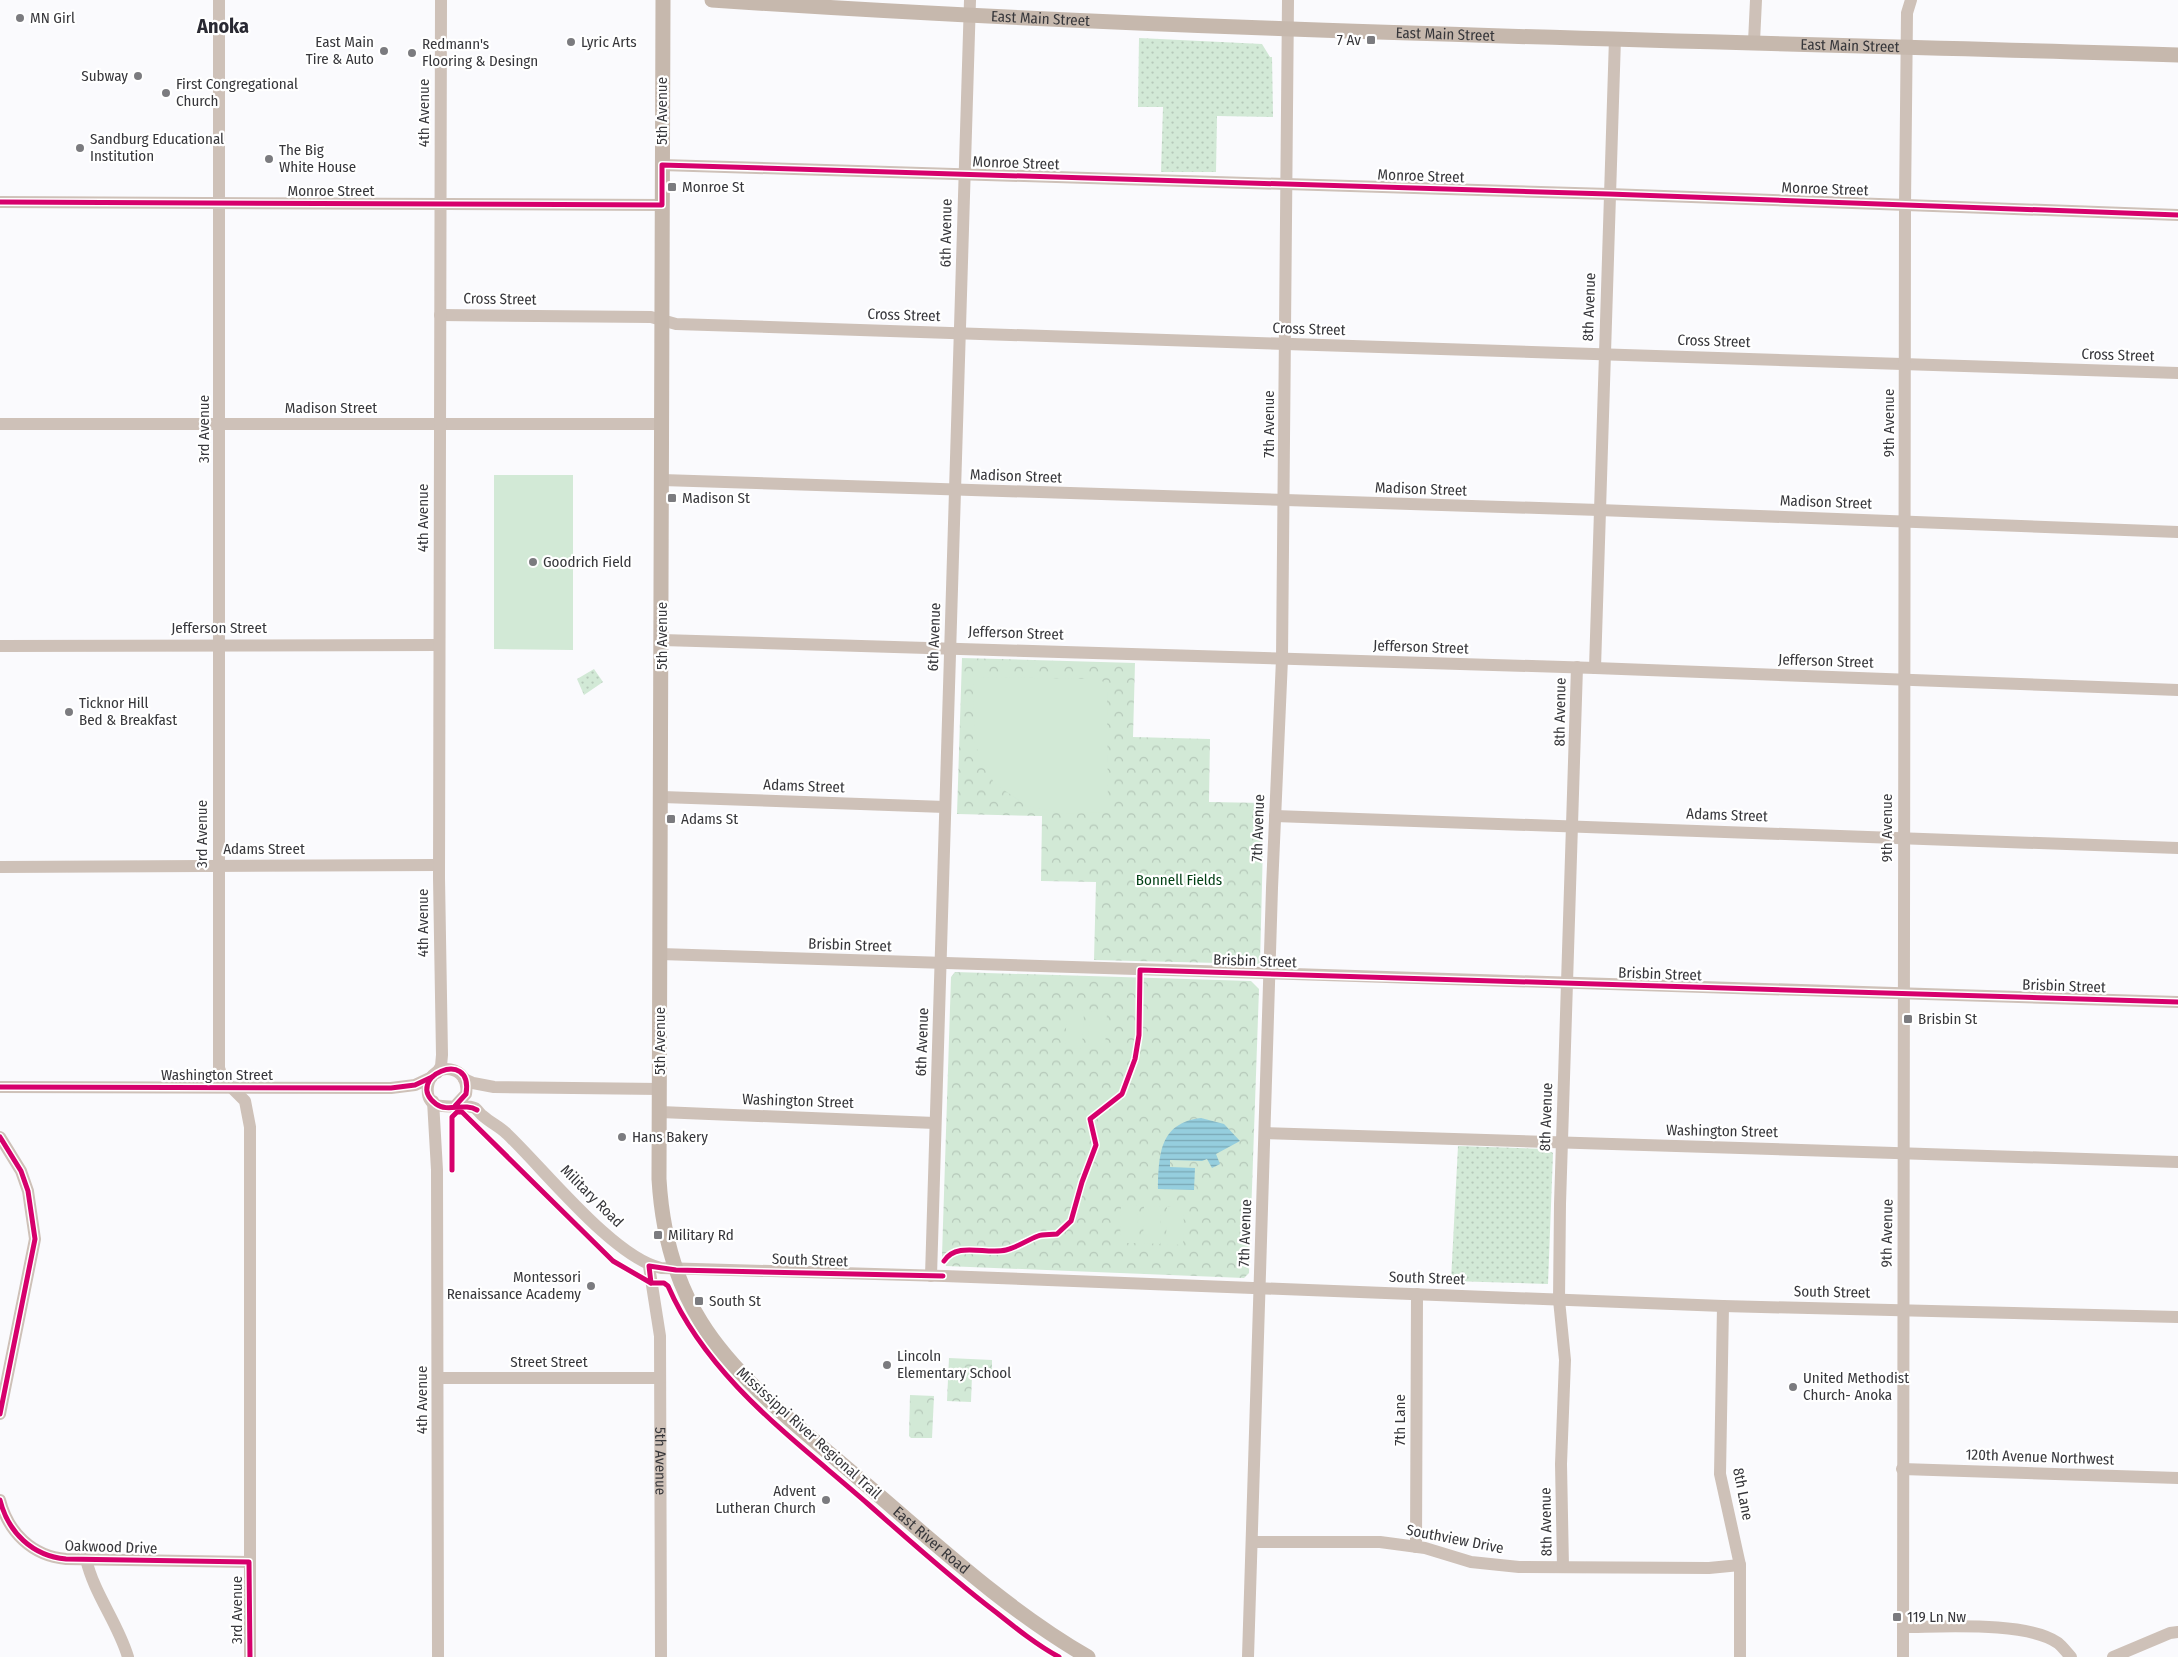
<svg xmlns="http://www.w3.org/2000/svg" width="2178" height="1657" viewBox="0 0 2178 1657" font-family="'Fira Sans Condensed',sans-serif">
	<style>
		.grass { fill: url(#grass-dots) }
		.forest { fill: url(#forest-crowns) }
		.pitch { fill: #d2e9d6 }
		.water { fill: url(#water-rules) }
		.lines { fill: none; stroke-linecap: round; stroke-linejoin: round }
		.minor { stroke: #cec1b8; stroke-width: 12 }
		.major { stroke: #c6b8ad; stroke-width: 15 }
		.cycleway-casing { stroke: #fff; stroke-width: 8 }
		.cycleway { stroke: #d6006c; stroke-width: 5 }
		.poi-dot { fill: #7b7b7f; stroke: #fff; stroke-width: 2 }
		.labels { text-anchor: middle; stroke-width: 4.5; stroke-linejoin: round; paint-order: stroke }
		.poi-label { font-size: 15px; fill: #37373b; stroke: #fff; text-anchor: start }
		.street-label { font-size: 15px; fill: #37373b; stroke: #fff }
		.park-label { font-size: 15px; fill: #013f14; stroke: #fff }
		.district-label { font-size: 20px; font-weight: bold; fill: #292932; stroke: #fff }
	</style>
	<defs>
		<pattern id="grass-dots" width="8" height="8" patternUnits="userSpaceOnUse" patternTransform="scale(1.25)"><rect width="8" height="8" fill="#d2e9d6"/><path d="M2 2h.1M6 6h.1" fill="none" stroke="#b5c8b9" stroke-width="1.8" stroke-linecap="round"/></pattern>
		<pattern id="forest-crowns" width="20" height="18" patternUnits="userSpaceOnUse" patternTransform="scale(1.25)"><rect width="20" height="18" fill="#d2e9d6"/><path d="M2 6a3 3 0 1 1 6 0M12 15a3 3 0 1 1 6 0" fill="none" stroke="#b5c8b9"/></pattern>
		<pattern id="water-rules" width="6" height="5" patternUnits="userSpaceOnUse" patternTransform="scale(1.25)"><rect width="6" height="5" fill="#95cede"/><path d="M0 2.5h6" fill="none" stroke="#7aa8b5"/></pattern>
	</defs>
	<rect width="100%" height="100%" fill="#fafafd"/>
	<g class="grass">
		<path d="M1139,38L1262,44L1270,57H1272L1273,117L1217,116L1216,172H1161L1163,107H1138Z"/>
		<path d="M594,669L603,682L584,695L577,679Z"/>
		<path d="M1458,1146L1546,1149L1553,1153L1548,1284L1451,1281Z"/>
	</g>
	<g class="forest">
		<path d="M962,658L1135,663L1133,737L1210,739L1209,802L1264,803L1260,964L1094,960L1096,882L1041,881L1042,816L957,814Z"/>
		<path d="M955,972L1251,981L1259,989L1249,1273L1244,1278L946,1266L942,1256L951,977Z"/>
		<path d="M949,1358L992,1360V1376L972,1375L971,1402L947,1401Z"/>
		<path d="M910,1395L934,1396L932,1438H911L909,1436Z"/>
	</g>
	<g class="pitch">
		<path d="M494,475H573V650L494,649Z"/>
		<path d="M973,677L1101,679L1107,688L1108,812L1066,814L1027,806L994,783L975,745Z"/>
		<path d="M1067,1010L1084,1011L1082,1049L1065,1048Z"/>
		<path d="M1090,1011L1107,1012L1105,1050L1088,1049Z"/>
		<path d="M1121,1205L1138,1206L1137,1243H1120Z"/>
		<path d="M1144,1206L1161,1207L1160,1244L1143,1243Z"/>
		<path d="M1167,1207H1184L1183,1245L1166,1244Z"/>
	</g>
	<path class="water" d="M1201,1118L1224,1124L1240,1141L1216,1154L1220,1164L1212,1168L1207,1159L1202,1161L1170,1160V1167L1195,1168L1194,1190L1158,1189C1159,1155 1159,1123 1201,1118Z"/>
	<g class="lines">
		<g class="minor">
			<path d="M219,0V1068L223,1079L245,1101L250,1127V1657"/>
			<path d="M1754,42L1756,0"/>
			<path d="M662,165L1609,194L2178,215"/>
			<path d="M0,202L662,205"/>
			<path d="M440,315L651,317L676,324L2178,373"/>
			<path d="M0,424H662"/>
			<path d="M662,480L1599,510L2178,532"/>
			<path d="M662,640L1595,668L2178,690"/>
			<path d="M0,646L439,645"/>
			<path d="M1595,668L1615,38"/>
			<path d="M662,797L945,807"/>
			<path d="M1275,816L2178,848"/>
			<path d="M0,867L439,865"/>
			<path d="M660,954L2178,1002"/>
			<path d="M437,1073L441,1066L442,1055L439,878L441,0"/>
			<path d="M464,1079L473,1083L494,1087L660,1089"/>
			<path d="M0,1087L391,1088L415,1085L432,1077"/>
			<path d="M433,1101L437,1170L438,1657"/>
			<path d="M455,1106L466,1094C471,1065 432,1060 428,1086C424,1118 461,1101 475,1108C478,1110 480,1114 483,1116C491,1123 500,1127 507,1134C544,1169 614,1258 661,1268L944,1276L1723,1306L2178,1317"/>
			<path d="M660,1112L935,1123"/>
			<path d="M1265,1133L2178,1162"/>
			<path d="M0,1137L21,1171L28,1191L35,1239L0,1414"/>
			<path id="s1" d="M649,1266L660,1336L661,1657"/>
			<path d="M931,1276L970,0"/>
			<path d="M1723,1306L1720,1474L1740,1565V1657"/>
			<path d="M438,1378H660"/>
			<path d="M1902,1469L2178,1478"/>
			<path d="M0,1500C8,1532 32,1556 66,1559L249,1562"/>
			<path d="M1253,1542H1380L1425,1548L1471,1562L1519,1567L1709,1568L1740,1565"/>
			<path d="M1416,1547L1417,1294"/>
			<path d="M86,1559C94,1594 118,1623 128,1657"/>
			<path d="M1563,1567L1561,1464L1565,1360L1559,1300L1560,1204L1577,667"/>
			<path d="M1903,1627C1942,1627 2027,1621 2058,1643C2063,1647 2067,1653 2071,1657"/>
			<path d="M1248,1657L1272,888L1282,659L1288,0"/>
			<path d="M1903,1657L1905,205L1907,13L1911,0"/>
			<path d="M2113,1657L2170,1633L2178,1632"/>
		</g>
		<g class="major">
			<path id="s2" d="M663,0L659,1179C662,1230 674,1279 701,1322C738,1382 809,1435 862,1481C935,1543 1005,1609 1088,1657"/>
			<path id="s3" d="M712,0C1200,33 1689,40 2178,55"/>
		</g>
		<g class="cycleway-casing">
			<g id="cycleway">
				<path d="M0,202L662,205V165L1609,194L2178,215"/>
				<path d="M0,1087L391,1088L415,1085L432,1077"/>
				<path d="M455,1106L466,1094C474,1046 402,1078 436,1104C448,1113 464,1102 477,1110"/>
				<path d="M0,1137L21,1171L28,1191L35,1239L0,1414"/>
				<path d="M452,1170V1117L457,1112H462L613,1261L651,1283H664L668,1286C708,1378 794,1439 868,1504C910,1541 952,1579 997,1613C1017,1629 1037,1645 1059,1657"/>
				<path d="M944,1261C957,1241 986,1255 1006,1250C1018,1247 1027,1240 1038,1236C1043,1234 1051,1235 1057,1234L1071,1221L1082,1182L1096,1145L1090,1119L1122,1094L1135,1059L1139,1035L1140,970L2178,1002"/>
				<path d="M651,1283L649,1266L676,1270L943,1276"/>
				<path d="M0,1500C8,1532 32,1556 66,1559L249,1562L250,1657"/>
			</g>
		</g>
		<use href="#cycleway" class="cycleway"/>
	</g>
	<g class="poi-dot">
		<circle cx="20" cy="18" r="5"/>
		<rect x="1366" y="35" width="10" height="10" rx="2.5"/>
		<circle cx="571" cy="42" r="5"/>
		<circle cx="384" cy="51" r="5"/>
		<circle cx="412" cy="53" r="5"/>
		<circle cx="138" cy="76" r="5"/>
		<circle cx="166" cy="93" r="5"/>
		<circle cx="80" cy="148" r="5"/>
		<circle cx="269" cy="159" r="5"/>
		<rect x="667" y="182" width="10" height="10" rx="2.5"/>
		<rect x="667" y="493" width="10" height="10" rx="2.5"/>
		<circle cx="533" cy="562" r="5"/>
		<circle cx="69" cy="712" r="5"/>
		<rect x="666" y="814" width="10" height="10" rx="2.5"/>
		<rect x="1903" y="1014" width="10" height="10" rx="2.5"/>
		<circle cx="622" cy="1137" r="5"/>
		<rect x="653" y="1230" width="10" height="10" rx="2.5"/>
		<circle cx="591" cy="1286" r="5"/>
		<rect x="694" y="1296" width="10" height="10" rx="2.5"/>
		<circle cx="887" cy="1365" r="5"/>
		<circle cx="1793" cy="1387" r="5"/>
		<circle cx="826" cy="1500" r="5"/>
		<rect x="1892" y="1612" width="10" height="10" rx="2.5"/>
	</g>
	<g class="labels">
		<g class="poi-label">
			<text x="30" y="23">MN Girl</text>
			<text x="1361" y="45" text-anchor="end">7 Av</text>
			<text x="374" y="47" text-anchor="end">East Main<tspan x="374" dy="17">Tire &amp; Auto</tspan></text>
			<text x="581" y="47">Lyric Arts</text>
			<text x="422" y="49">Redmann's<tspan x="422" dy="17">Flooring &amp; Desingn</tspan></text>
			<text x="128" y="81" text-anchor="end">Subway</text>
			<text x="176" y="89">First Congregational<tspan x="176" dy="17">Church</tspan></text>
			<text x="90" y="144">Sandburg Educational<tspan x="90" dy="17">Institution</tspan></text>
			<text x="279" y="155">The Big<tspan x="279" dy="17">White House</tspan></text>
			<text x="682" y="192">Monroe St</text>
			<text x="682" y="503">Madison St</text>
			<text x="543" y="567">Goodrich Field</text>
			<text x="79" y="708">Ticknor Hill<tspan x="79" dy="17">Bed &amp; Breakfast</tspan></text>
			<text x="681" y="824">Adams St</text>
			<text x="1918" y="1024">Brisbin St</text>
			<text x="632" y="1142">Hans Bakery</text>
			<text x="668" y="1240">Military Rd</text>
			<text x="581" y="1282" text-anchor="end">Montessori<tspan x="581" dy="17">Renaissance Academy</tspan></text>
			<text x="709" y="1306">South St</text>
			<text x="897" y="1361">Lincoln<tspan x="897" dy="17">Elementary School</tspan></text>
			<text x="1803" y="1383">United Methodist<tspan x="1803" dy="17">Church- Anoka</tspan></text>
			<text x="816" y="1496" text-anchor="end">Advent<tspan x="816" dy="17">Lutheran Church</tspan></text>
			<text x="1907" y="1622">119 Ln Nw</text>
		</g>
		<g class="street-label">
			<text dy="5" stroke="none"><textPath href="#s3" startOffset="329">East Main Street</textPath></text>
			<text dy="5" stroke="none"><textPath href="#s3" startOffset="734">East Main Street</textPath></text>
			<text dy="5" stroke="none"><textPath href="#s3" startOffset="1139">East Main Street</textPath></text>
			<text transform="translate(662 111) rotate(-90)" y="5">5th Avenue</text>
			<text transform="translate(424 113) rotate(-90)" y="5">4th Avenue</text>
			<text transform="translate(1016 163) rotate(2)" y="5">Monroe Street</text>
			<text transform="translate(1421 176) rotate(2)" y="5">Monroe Street</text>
			<text transform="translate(1825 189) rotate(2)" y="5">Monroe Street</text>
			<text x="331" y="196">Monroe Street</text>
			<text transform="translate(946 233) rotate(-89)" y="5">6th Avenue</text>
			<text transform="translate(500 299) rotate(1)" y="5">Cross Street</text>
			<text transform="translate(1589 307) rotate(-88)" y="5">8th Avenue</text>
			<text transform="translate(904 315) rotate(2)" y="5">Cross Street</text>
			<text transform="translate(1309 329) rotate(2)" y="5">Cross Street</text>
			<text transform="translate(1714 341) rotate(2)" y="5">Cross Street</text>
			<text transform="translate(2118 355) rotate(2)" y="5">Cross Street</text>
			<text x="331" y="413">Madison Street</text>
			<text transform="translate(1889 423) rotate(-90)" y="5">9th Avenue</text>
			<text transform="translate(1269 424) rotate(-90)" y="5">7th Avenue</text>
			<text transform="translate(204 429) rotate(-90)" y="5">3rd Avenue</text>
			<text transform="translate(1016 476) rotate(2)" y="5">Madison Street</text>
			<text transform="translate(1421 489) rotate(2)" y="5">Madison Street</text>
			<text transform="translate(1826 502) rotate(2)" y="5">Madison Street</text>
			<text transform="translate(423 518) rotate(-90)" y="5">4th Avenue</text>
			<text x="219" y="633">Jefferson Street</text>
			<text transform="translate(1016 633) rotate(2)" y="5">Jefferson Street</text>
			<text transform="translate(662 636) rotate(-90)" y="5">5th Avenue</text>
			<text transform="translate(934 637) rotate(-88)" y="5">6th Avenue</text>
			<text transform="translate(1421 647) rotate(2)" y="5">Jefferson Street</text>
			<text transform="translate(1826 661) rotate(2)" y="5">Jefferson Street</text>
			<text transform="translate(1560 712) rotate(-89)" y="5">8th Avenue</text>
			<text transform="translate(804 786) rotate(2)" y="5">Adams Street</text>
			<text transform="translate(1727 815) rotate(2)" y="5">Adams Street</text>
			<text transform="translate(1258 828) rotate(-88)" y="5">7th Avenue</text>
			<text transform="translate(1887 828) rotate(-90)" y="5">9th Avenue</text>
			<text transform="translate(202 834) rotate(-90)" y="5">3rd Avenue</text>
			<text x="264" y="854">Adams Street</text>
			<text transform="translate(423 923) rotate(-90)" y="5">4th Avenue</text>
			<text transform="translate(850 945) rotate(2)" y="5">Brisbin Street</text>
			<text transform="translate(1255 961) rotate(2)" y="5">Brisbin Street</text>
			<text transform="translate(1660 974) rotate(2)" y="5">Brisbin Street</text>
			<text transform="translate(2064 986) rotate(2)" y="5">Brisbin Street</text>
			<text transform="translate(660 1041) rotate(-90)" y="5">5th Avenue</text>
			<text transform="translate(922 1042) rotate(-88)" y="5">6th Avenue</text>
			<text x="217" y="1080">Washington Street</text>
			<text transform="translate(798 1101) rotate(2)" y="5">Washington Street</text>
			<text transform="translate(1546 1117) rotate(-88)" y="5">8th Avenue</text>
			<text transform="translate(1722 1131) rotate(1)" y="5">Washington Street</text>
			<text transform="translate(592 1196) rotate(45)" y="5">Military Road</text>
			<text transform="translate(1245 1233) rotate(-88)" y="5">7th Avenue</text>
			<text transform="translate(1887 1233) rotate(-89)" y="5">9th Avenue</text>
			<text transform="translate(810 1260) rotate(2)" y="5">South Street</text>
			<text transform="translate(1427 1278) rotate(2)" y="5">South Street</text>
			<text transform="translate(1832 1292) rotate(1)" y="5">South Street</text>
			<text x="549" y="1367">Street Street</text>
			<text transform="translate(422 1400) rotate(-90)" y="5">4th Avenue</text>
			<text transform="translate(1400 1420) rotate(-90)" y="5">7th Lane</text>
			<text transform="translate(809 1433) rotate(42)" y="5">Mississippi River Regional Trail</text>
			<text transform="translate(2040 1457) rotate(2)" y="5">120th Avenue Northwest</text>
			<text dy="5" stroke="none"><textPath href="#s1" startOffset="196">5th Avenue</textPath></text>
			<text transform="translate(1743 1494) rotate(79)" y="5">8th Lane</text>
			<text transform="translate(1546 1522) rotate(-91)" y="5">8th Avenue</text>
			<text transform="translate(1455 1539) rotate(11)" y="5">Southview Drive</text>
			<text dy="5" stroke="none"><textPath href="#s2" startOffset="1648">East River Road</textPath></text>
			<text transform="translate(111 1547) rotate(2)" y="5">Oakwood Drive</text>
			<text transform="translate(237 1610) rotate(-90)" y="5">3rd Avenue</text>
		</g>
		<g class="park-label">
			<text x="1179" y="885">Bonnell Fields</text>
		</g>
		<g class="district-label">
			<text x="223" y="33">Anoka</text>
		</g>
	</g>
</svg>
